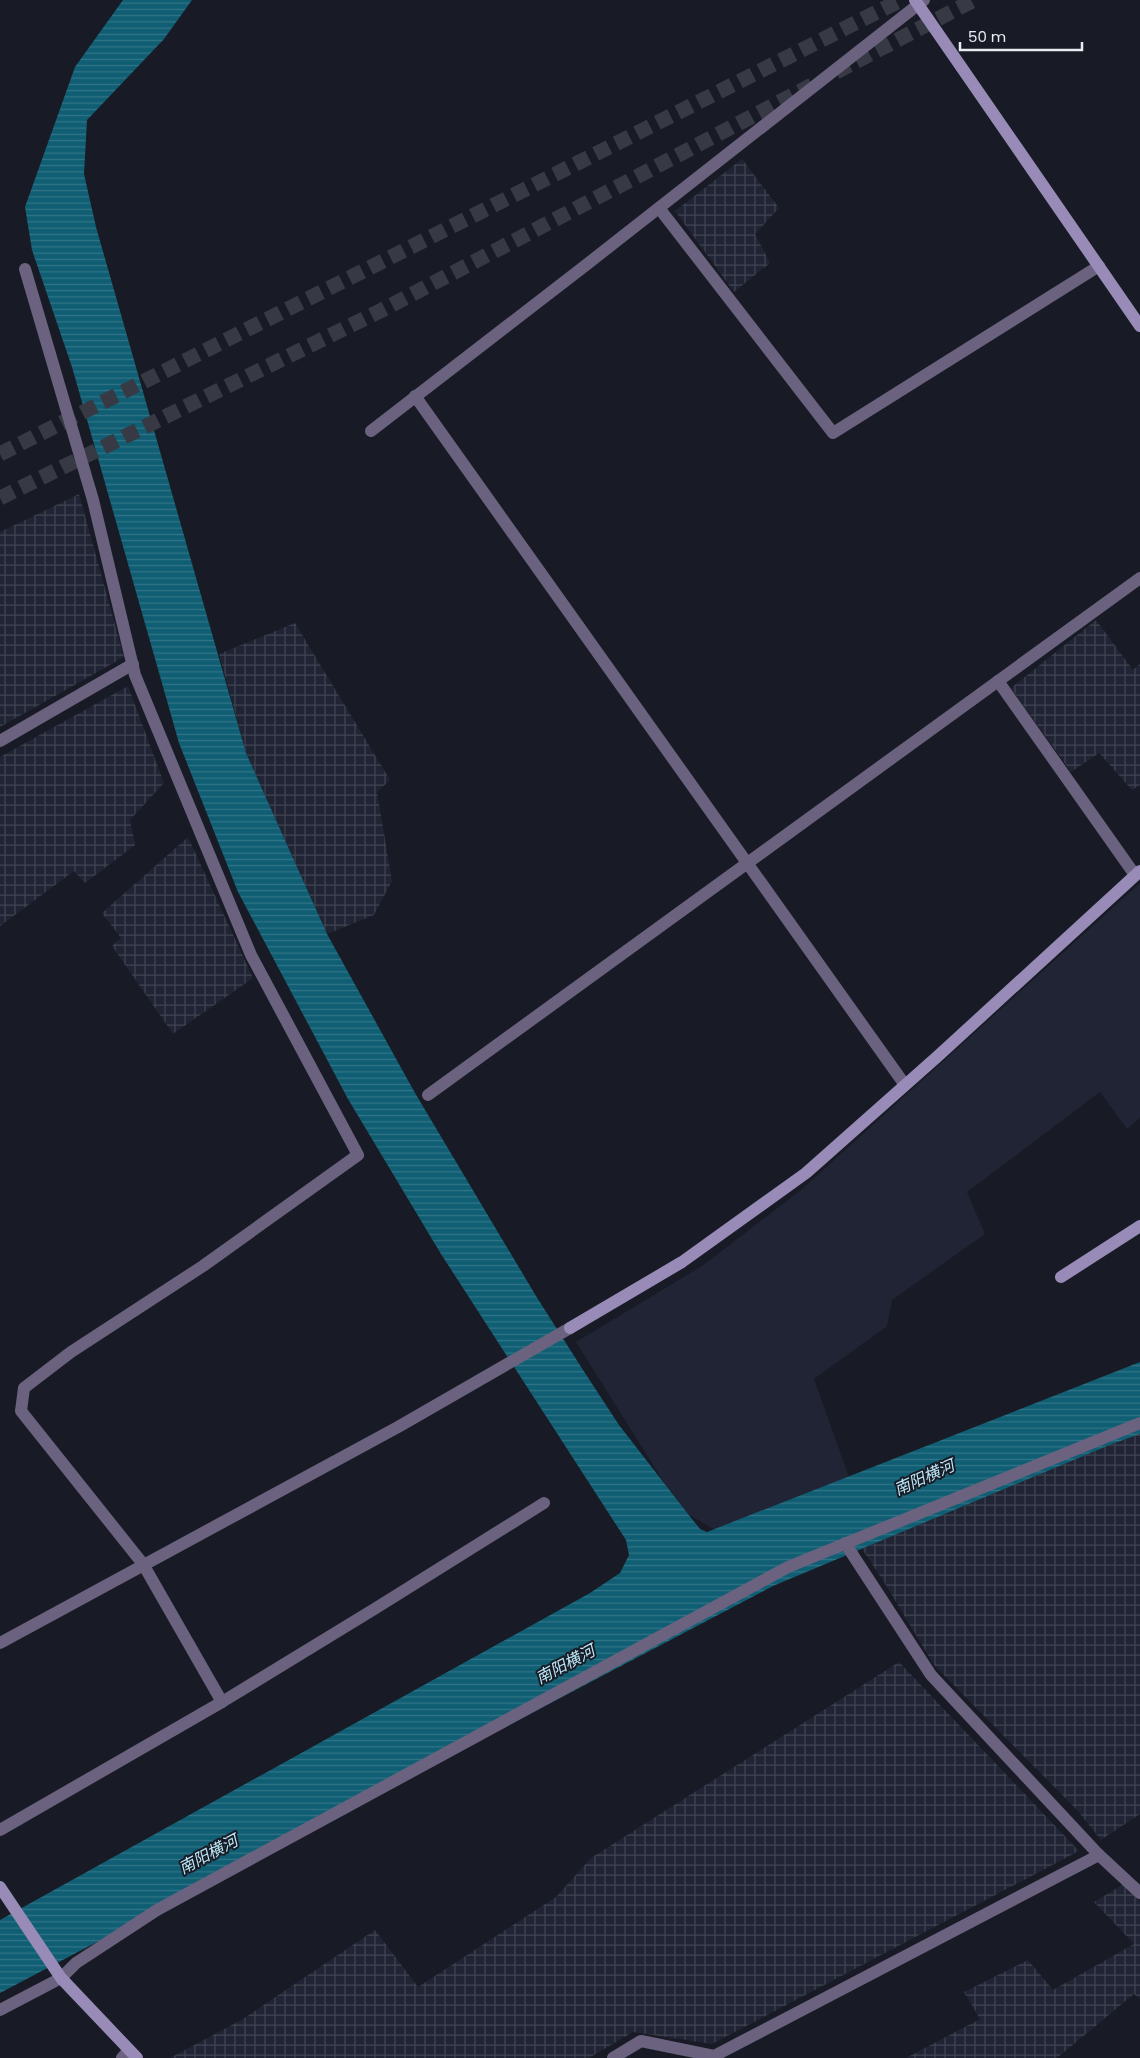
<svg xmlns="http://www.w3.org/2000/svg" width="1140" height="2058" viewBox="0 0 1140 2058" font-family="Poppins,'Noto Sans SC',sans-serif">
	<style>
		.built { fill: #202434 }
		.industrial { fill: url(#industrial-grid) }
		.water { fill: url(#water-rules) }
		.lines { fill: none; stroke-linecap: round; stroke-linejoin: round }
		.highway-tunnel { stroke: #373a44; stroke-width: 15; stroke-dasharray: 15 8; stroke-linecap: butt }
		.street { stroke: #6a627e; stroke-width: 12 }
		.secondary { stroke: #988bb7; stroke-width: 12 }
		.labels { text-anchor: middle; stroke-width: 4; stroke-linejoin: round; paint-order: stroke }
		.water-label { font-size: 16px; font-style: italic; fill: #bce9f8; stroke: #181b25 }
	</style>
	<defs>
		<pattern id="industrial-grid" width="8" height="8" patternUnits="userSpaceOnUse" patternTransform="scale(1.25)"><rect width="8" height="8" fill="#202434"/><path d="M0 4h8M4 0v8" fill="none" stroke="#404452"/></pattern>
		<pattern id="water-rules" width="6" height="5" patternUnits="userSpaceOnUse" patternTransform="scale(1.25)"><rect width="6" height="5" fill="#105e73"/><path d="M0 2.5h6" fill="none" stroke="#337587"/></pattern>
	</defs>
	<rect width="100%" height="100%" fill="#181b25"/>
	<path class="built" d="M1140,883V1118L1127,1129L1100,1092L967,1192L985,1234L892,1300L887,1326L814,1379L849,1477L715,1530L688,1514L665,1484L576,1342L702,1266L801,1190Z"/>
	<g class="industrial">
		<path d="M742,159L779,208L755,234L770,263L734,292L675,211Z"/>
		<path d="M79,494L124,657L0,727V532Z"/>
		<path d="M1096,620L1133,670L1140,664V785L1132,790L1099,753L1071,772L1011,688Z"/>
		<path d="M295,623L390,780L377,792L392,881L374,915L327,934L246,753L219,654Z"/>
		<path d="M128,686L164,783L130,820L135,845L85,883L74,871L0,926V757Z"/>
		<path d="M188,837L253,978L173,1034L112,946L121,938L102,913Z"/>
		<path d="M1140,1434V1814L1101,1840L1077,1810L934,1665L884,1582L862,1549L1112,1444Z"/>
		<path d="M899,1662L1079,1851L712,2044L633,2032L589,2058H170L243,2019L375,1930L418,1987L556,1897L591,1858Z"/>
		<path d="M1124,1884L1140,1901V1999L1134,1994L1057,2058H906L980,2019L964,1992L1028,1960L1053,1990L1134,1944L1094,1902Z"/>
	</g>
	<path class="water" d="M123,0H192L164,39L87,120L84,174L96,227L246,753L327,934L415,1093L536,1296L583,1370L619,1425L688,1514L700,1529L707,1532L1140,1362V1434L1112,1444L773,1586L0,1993V1920L590,1593L620,1573L629,1555L626,1540L441,1254L348,1099L238,892L179,743L72,367L32,250L25,207L75,67Z"/>
	<g class="lines">
		<g class="highway-tunnel">
			<path d="M836,72L974,0"/>
			<path d="M0,454L901,0"/>
			<path d="M0,498L382,310L812,85"/>
		</g>
		<g class="street">
			<path d="M659,208L833,433L1099,266"/>
			<path d="M25,269L93,500L135,675L251,955L358,1155L203,1266L71,1352L24,1388L21,1411L143,1564L222,1702"/>
			<path d="M415,396L905,1085"/>
			<path d="M371,431L586,265L924,0"/>
			<path d="M998,681L1135,875"/>
			<path d="M0,741L133,664"/>
			<path d="M428,1095L1140,578"/>
			<path d="M845,1543L931,1675L1099,1855L1140,1893"/>
			<path d="M0,1643L398,1427L570,1328"/>
			<path d="M0,1830L222,1702L376,1608L544,1503"/>
			<path d="M0,2010L61,1978L76,1963L157,1910L788,1567L1140,1423"/>
			<path d="M122,2058L129,2050"/>
			<path d="M613,2058L641,2041L714,2056L1099,1855"/>
		</g>
		<g class="secondary">
			<path d="M915,0L1140,326"/>
			<path d="M1061,1277L1140,1226"/>
			<path d="M570,1328L682,1262L806,1173L938,1056L1140,871"/>
			<path d="M0,1887L61,1978L137,2058"/>
		</g>
	</g>
	<g class="labels">
		<g class="water-label">
			<text transform="translate(924 1477) rotate(-24)" y="6">南阳横河</text>
			<text transform="translate(565 1664) rotate(-28)" y="6">南阳横河</text>
			<text transform="translate(208 1854) rotate(-28)" y="6">南阳横河</text>
		</g>
	</g>
	<path d="M960 42v8h122v-8" fill="none" stroke="#e9ebf2" stroke-width="2.5"/>
	<text x="968" y="42" font-size="15" fill="#e9ebf2" stroke="#181b25" stroke-width="4" paint-order="stroke">50 m</text>
</svg>
